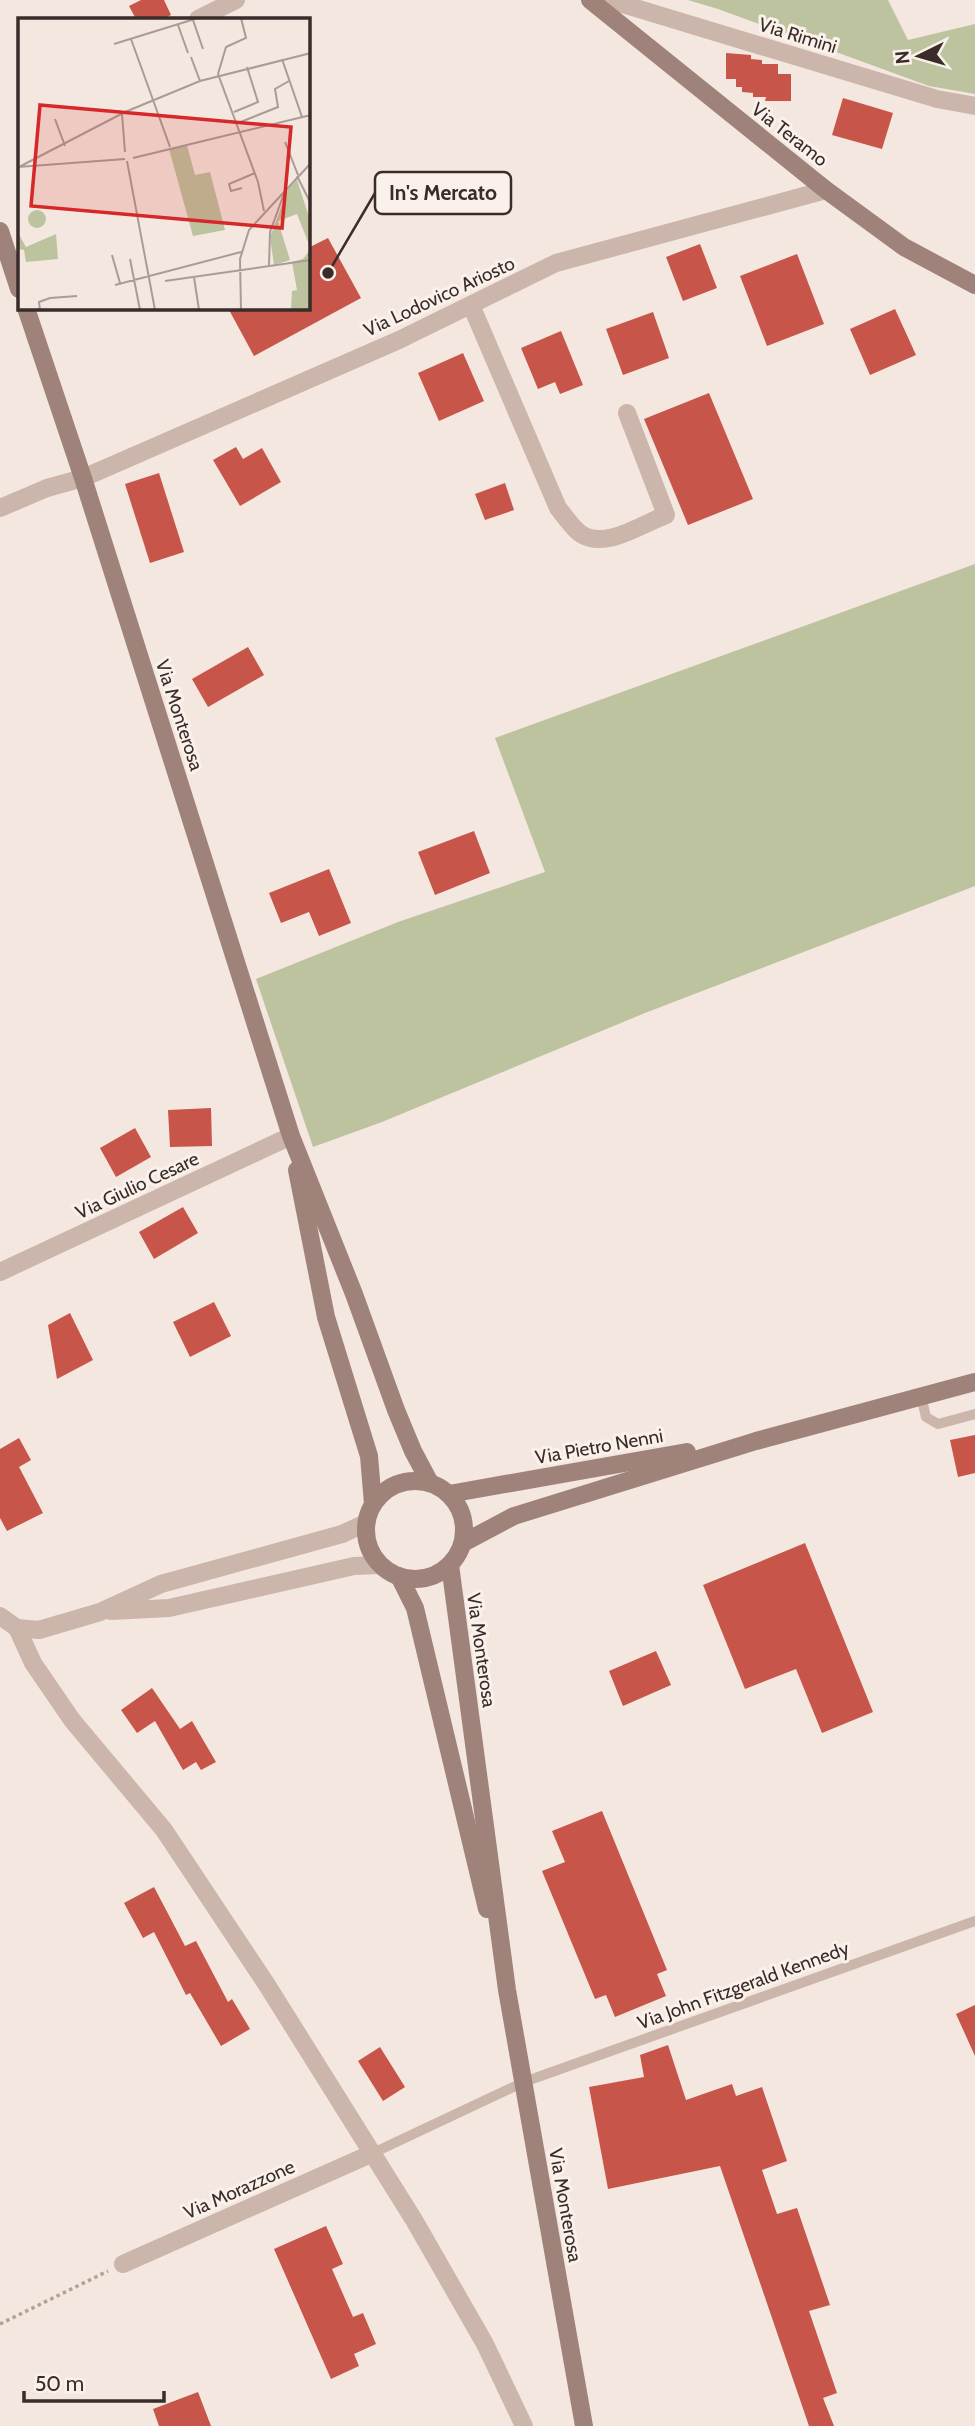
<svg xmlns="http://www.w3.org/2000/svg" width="975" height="2426" viewBox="0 0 975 2426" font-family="Cabin,sans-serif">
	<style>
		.green { fill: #bcc39e }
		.building { fill: #c75549 }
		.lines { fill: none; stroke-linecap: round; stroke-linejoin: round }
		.path { stroke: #b89e94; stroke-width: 3.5; stroke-dasharray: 3.5 3.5; stroke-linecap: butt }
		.lane { stroke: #ccb5aa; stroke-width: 10 }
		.street { stroke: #ccb5aa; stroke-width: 18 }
		.secondary { stroke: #9f837b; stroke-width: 18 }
		.labels { text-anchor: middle; stroke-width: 6; stroke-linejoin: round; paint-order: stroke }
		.street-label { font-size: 19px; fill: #392c2a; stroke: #faf1eb }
		.inset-road { fill: none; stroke: #a99c97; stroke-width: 2 }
		.view { fill: #d62828; fill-opacity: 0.15; stroke: #d62828; stroke-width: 3.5 }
		.inset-edge { fill: none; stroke: #392c2a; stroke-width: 3.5 }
		.leader { fill: none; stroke: #392c2a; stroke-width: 2.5 }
		.callout-dot { fill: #392c2a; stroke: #faf1eb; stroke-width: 2.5 }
		.callout { fill: #faf1eb; stroke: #392c2a; stroke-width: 2.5 }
		.callout-label { font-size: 21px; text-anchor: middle; font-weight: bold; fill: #392c2a }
	</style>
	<rect width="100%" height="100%" fill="#f3e7df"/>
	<g class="green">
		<path d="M688,0H888L908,40L975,24V94L929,86L718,9Z"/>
		<path d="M975,564V886L645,1013L382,1122L313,1147L256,979L398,922L545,872L495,738Z"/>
	</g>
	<g class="building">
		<path d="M141,0H164L171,15L162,19H136L129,6Z"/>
		<path d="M726,53L751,55V59L762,60V64H778V74H791V101H765L766,97H753V93L742,92V87H736V79H726Z"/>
		<path d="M843,98L893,113L882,149L832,135Z"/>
		<path d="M328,238L361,298L254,356L228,308H308V248Z"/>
		<path d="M700,244L717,288L683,301L666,257Z"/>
		<path d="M797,254L824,324L767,346L740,276Z"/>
		<path d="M895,309L916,355L870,375L850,329Z"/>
		<path d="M653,312L669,358L623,375L606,329Z"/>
		<path d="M561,331L583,385L560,394L555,382L538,389L521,348Z"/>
		<path d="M463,353L484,401L439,421L418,373Z"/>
		<path d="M709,393L753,499L688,525L644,419Z"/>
		<path d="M236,447L243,459L262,448L281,482L240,506L213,460Z"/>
		<path d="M159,473L184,552L150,563L125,484Z"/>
		<path d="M505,483L514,510L485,520L475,494Z"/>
		<path d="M248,647L264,675L208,707L192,679Z"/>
		<path d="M474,831L490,873L435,895L418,852Z"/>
		<path d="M329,869L351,923L319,936L309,912L281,923L269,893Z"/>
		<path d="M211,1108L212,1146L170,1147L168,1110Z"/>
		<path d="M135,1128L151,1157L116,1177L100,1148Z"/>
		<path d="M183,1207L198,1233L154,1259L139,1232Z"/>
		<path d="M214,1302L231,1336L190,1357L173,1322Z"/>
		<path d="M70,1313L93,1360L57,1379L48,1325Z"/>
		<path d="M975,1435V1473L958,1477L950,1440Z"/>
		<path d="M19,1438L31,1460L19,1467L43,1513L7,1531L0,1518V1449Z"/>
		<path d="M805,1543L873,1712L822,1733L796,1669L745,1689L703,1585Z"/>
		<path d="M656,1651L671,1685L623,1706L609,1671Z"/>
		<path d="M152,1688L180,1729L192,1721L216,1762L201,1770L196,1762L183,1770L155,1721L137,1733L121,1710Z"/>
		<path d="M602,1811L667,1970L657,1974L666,1996L615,2017L606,1995L595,1999L542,1871L565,1862L552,1831Z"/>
		<path d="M154,1887L185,1946L196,1941L228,2002L232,1999L250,2029L221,2046L190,1993L186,1995L154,1932L143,1938L124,1903Z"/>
		<path d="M975,2005V2056L956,2014Z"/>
		<path d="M668,2045L686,2100L732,2084L736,2096L762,2087L787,2161L762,2170L777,2214L797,2208L830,2305L809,2311L837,2393L823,2398L834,2426H809L720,2166L608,2189L589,2087L644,2077L640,2055Z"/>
		<path d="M380,2047L405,2087L383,2101L358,2061Z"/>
		<path d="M326,2226L343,2264L332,2269L353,2317L363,2313L376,2344L354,2354L359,2366L331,2379L274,2249Z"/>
		<path d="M198,2392L211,2426H159L153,2409Z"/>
	</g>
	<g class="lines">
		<path class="path" d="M0,2324L108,2271"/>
		<g class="lane">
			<path d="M921,1396L926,1417L938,1424L975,1414"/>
			<path d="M373,2153L524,2082L975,1921"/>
		</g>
		<g class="street">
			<path d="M609,0L937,99L975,106"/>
			<path d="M198,19L236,0"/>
			<path d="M471,305L558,508C565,516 572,528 581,534C605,550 642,524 666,515L627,413"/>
			<path d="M0,508L47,488L83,478L399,340L556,263L826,190"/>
			<path d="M0,1272L291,1136"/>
			<path d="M111,1611L169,1608L354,1566L380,1565"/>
			<path d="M0,1616L17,1628L39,1630L100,1612L161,1584L342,1534L366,1523"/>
			<path d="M17,1628L33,1663L72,1720L164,1830L267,1985L414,2220L485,2344L524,2426"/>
			<path d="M123,2264L373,2153"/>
		</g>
		<g class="secondary">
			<path d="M590,0L826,190L904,247L975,285"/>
			<path d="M0,231L19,289"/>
			<path d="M26,308L83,478L291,1136L354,1294L396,1410L413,1451L430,1483"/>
			<path d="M297,1170L326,1317L369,1456L373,1504"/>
			<circle cx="415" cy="1530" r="49"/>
			<path d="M449,1494L687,1452"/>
			<path d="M463,1543L514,1516L756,1441L975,1382"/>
			<path d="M450,1565L507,1990L584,2426"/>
			<path d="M399,1576L415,1608L487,1909"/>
		</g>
	</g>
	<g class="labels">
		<g class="street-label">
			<text transform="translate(798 35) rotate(17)" y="7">Via Rimini</text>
			<text transform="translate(790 134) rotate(38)" y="7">Via Teramo</text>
			<text transform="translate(439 296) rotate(-25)" y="7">Via Lodovico Ariosto</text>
			<text transform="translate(180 715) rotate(72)" y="7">Via Monterosa</text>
			<text transform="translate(137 1185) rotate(-25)" y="7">Via Giulio Cesare</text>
			<text transform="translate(599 1446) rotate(-10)" y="7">Via Pietro Nenni</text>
			<text transform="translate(482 1650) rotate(82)" y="7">Via Monterosa</text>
			<text transform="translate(743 1985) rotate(-20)" y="7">Via John Fitzgerald Kennedy</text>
			<text transform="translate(239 2189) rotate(-24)" y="7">Via Morazzone</text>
			<text transform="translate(566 2205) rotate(80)" y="7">Via Monterosa</text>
		</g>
	</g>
	<g transform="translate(18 18)">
		<rect width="292" height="292" fill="#f3e7df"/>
		<path d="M169,127L177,157L192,154L207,212L175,218L151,131ZM279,162L292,202V229L279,196L260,203L272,242L256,247L252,219L270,171ZM10 201a9 9 0 1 1 18 0a9 9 0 1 1-18 0ZM0,215L8,229L38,216L40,241L8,244L6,232L0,231ZM292,232V292L273,291L274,273L279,272L274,244L285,241Z" fill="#bcc39e"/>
		<path class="inset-road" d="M223,0L228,20L208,29L200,56L240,164L246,193M175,2L185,31M160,7L170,35M113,21L152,129M96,26L180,0M173,39L182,63M264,41L284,99M216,94L240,84L229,49M104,96L107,134M37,101L47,128M220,105L260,89L257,71L271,63M267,124L280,157M115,140L293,97M109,143L137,292M0,149L107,141M1,149L107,94L182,63L293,35M279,158L293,186M224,170L213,173L211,166L237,155M94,237L102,265M112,241L122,292M251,247L252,214L267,173M176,259L181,292M147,263L293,242M97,267L223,234M22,292L21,284L32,280L59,278M223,292L222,241L231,212L293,145"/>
		<path class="view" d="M22,87L273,109L264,210L13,188Z"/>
		<rect width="292" height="292" class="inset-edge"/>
	</g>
	<path class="leader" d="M328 273L375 193"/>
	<circle class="callout-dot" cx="328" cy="273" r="7"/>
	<rect class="callout" x="375" y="172" width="136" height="42" rx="7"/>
	<g class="callout-label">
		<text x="443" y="200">In's Mercato</text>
	</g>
	<g transform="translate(919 56) rotate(265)" stroke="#faf1eb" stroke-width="5" paint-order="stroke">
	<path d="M0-5L12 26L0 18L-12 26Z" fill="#392c2a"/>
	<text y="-10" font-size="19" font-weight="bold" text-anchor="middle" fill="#392c2a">N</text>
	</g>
	<path d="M24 2391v10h140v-10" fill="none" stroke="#392c2a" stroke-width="3.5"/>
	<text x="35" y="2391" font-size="21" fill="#392c2a" stroke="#faf1eb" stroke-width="5" paint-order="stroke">50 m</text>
</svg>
